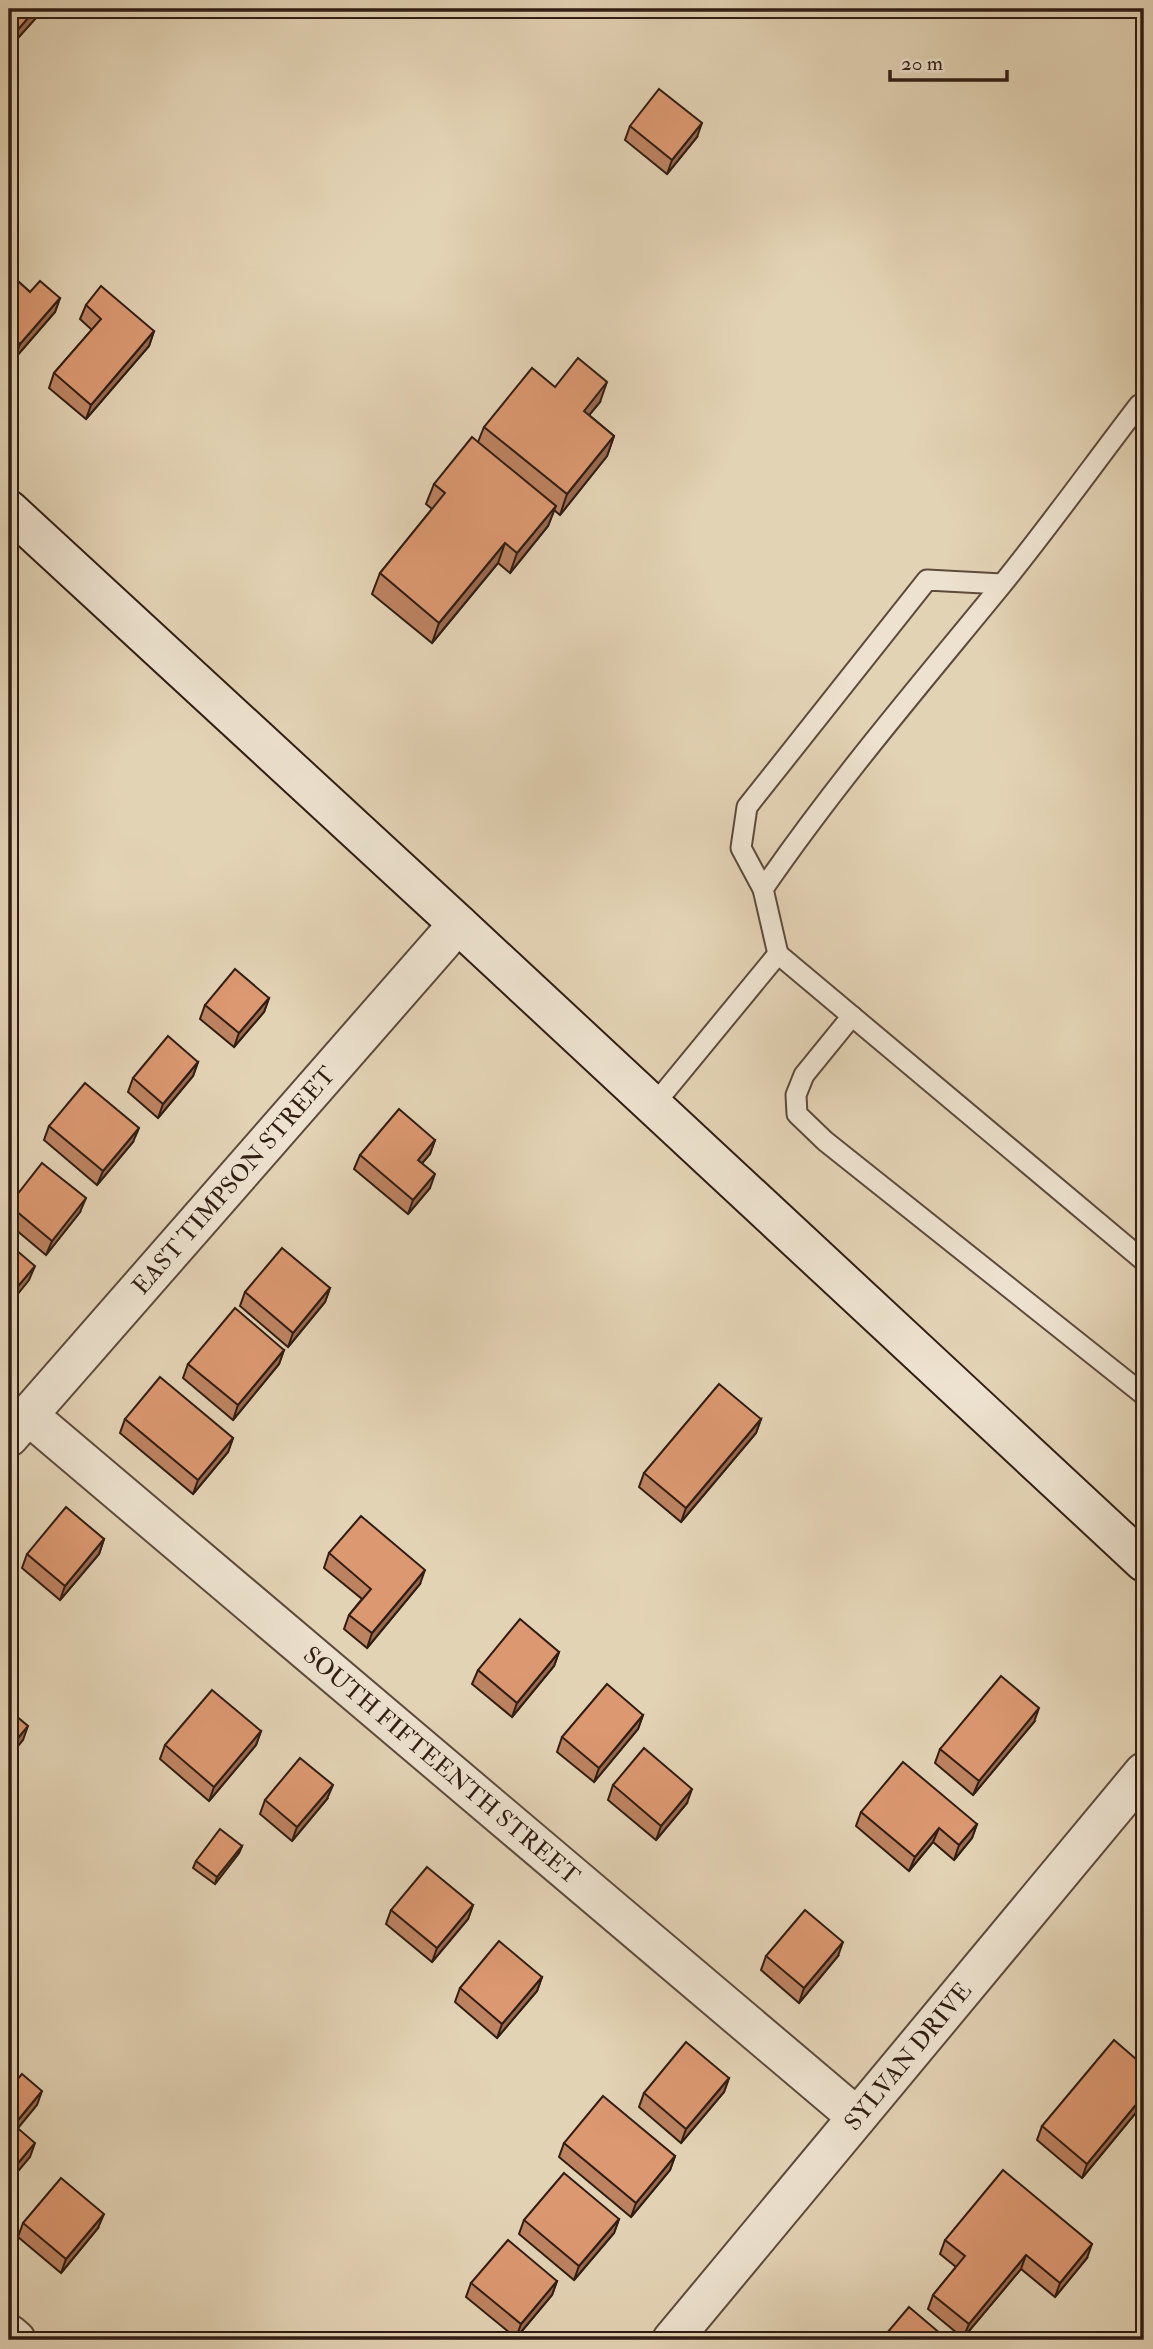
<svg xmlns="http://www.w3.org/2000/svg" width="1153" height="2349" viewBox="0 0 1153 2349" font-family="'IM FELL Double Pica',serif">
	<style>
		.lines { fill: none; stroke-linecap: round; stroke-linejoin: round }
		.lane-casing { stroke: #5e4a3c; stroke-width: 23 }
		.street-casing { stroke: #5e4a3c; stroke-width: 42 }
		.secondary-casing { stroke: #311d13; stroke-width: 42 }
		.lane { stroke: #ede2cf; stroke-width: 19 }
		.street { stroke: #ede2cf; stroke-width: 38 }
		.secondary { stroke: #ede2cf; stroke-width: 38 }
		.wall { fill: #bd8361; stroke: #311d13; stroke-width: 2 }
		.shaded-wall { fill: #9a6a4f; stroke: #311d13; stroke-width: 2 }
		.building { fill: #dc9871; stroke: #311d13; stroke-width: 2 }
		.labels { text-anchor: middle; stroke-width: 6; stroke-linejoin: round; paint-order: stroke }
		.street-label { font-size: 24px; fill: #311d13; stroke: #ede2cf }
	</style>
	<rect width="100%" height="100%" fill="#e3d3b5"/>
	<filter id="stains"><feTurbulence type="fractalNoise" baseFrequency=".00286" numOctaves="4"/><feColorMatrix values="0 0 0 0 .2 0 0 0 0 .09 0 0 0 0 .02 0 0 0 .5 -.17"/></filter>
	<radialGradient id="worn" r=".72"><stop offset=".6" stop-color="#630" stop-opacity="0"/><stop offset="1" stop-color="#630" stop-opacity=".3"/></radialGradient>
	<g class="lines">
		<g class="lane-casing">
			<g id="lane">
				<path d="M763,889L741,848L747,807L927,580L1002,584"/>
				<path d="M778,954L763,889C836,783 919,686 1000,587C1048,528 1093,465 1139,405"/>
				<path d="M852,1016L804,1075L796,1095L797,1114L825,1141L1144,1395"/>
				<path d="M653,1106L778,954L1144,1261"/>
			</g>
		</g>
		<g class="street-casing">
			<g id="street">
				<path id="s1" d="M28,1415L857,2117"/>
				<path id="s2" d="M9,1437L458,924"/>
				<path d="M9,2334L16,2340"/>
				<path id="s3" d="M672,2340L1144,1772"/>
			</g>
		</g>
		<g class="secondary-casing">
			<path id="secondary" d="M9,510L458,924L1144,1562"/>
		</g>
		<use href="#lane" class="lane"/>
		<use href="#street" class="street"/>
		<use href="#secondary" class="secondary"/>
	</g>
	<g class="wall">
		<path d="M9,9H44L9,48Z"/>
		<path d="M630,126L697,137L667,174L625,140Z"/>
		<path d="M9,273L30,292L60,298L55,312L15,358L9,352Z"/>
		<path d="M86,305L154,331L149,346L86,419L49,388L54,373L92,330L80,319Z"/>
		<path d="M555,387L600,402L589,415L614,436L607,456L560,515L554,510L548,526L510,573L498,563L432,643L372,594L380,573L432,509L426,504L434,484L478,442L484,427Z"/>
		<path d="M269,998L264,1012L234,1047L200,1019L205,1005Z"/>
		<path d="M198,1062L193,1076L158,1118L128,1092L133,1078Z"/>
		<path d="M49,1126L133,1142L97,1185L44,1140Z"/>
		<path d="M435,1140L430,1154L422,1163L430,1188L408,1214L354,1169L360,1155Z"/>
		<path d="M9,1205L80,1212L46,1255L9,1224Z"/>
		<path d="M330,1288L325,1302L288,1347L240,1306L245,1292Z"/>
		<path d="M284,1350L279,1364L233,1420L183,1378L188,1364Z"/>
		<path d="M125,1419L233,1438L228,1452L193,1494L120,1433Z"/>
		<path d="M761,1419L756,1433L681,1522L639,1487L644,1473Z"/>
		<path d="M104,1539L99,1554L60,1600L22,1568L27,1554Z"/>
		<path d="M329,1553L420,1584L367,1648L344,1629L349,1615L362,1599L324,1568Z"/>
		<path d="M559,1652L554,1666L512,1717L472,1684L478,1670Z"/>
		<path d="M643,1715L638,1729L594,1782L557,1752L562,1737Z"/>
		<path d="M1034,1722L973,1795L935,1763L940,1749Z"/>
		<path d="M261,1731L256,1745L209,1801L160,1759L165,1745Z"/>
		<path d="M613,1785L687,1803L656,1840L608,1800Z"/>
		<path d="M327,1799L292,1841L260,1814L265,1800Z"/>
		<path d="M861,1812L977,1824L972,1838L954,1860L933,1842L909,1871L856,1826Z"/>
		<path d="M242,1846L239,1853L215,1884L193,1868L196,1861Z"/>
		<path d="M473,1905L468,1919L432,1962L386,1924L391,1910Z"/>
		<path d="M766,1956H838L799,2003L761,1970Z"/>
		<path d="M542,1977L537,1991L497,2038L455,2002L460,1988Z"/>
		<path d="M1144,2066V2103L1082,2178L1037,2140L1042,2126Z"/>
		<path d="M729,2078L724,2092L681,2143L639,2107L644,2093Z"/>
		<path d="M564,2143L675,2156L670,2170L631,2217L559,2157Z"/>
		<path d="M619,2219L614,2233L574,2280L519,2234L524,2220Z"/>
		<path d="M23,2223L98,2228L61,2273L18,2237Z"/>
		<path d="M945,2240L1087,2258L1055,2297L1021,2269L963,2338L928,2309L933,2295L956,2267L940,2254Z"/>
		<path d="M557,2281L552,2295L516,2338L466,2297L471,2283Z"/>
	</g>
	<g class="shaded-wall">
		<path d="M36,9H44L9,48L14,34Z"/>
		<path d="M702,123L697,137L667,174L672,160Z"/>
		<path d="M60,298L55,312L15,358L20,344Z"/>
		<path d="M154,331L149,346L86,419L91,405Z"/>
		<path d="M607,382L600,402L576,431L584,411Z"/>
		<path d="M614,436L607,456L560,515L567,494Z"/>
		<path d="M556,506L548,526L510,573L517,553Z"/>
		<path d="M505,543L498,563L432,643L439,623Z"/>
		<path d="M269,998L264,1012L234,1047L239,1033Z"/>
		<path d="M198,1062L193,1076L158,1118L163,1104Z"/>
		<path d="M139,1128L133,1142L97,1185L103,1171Z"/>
		<path d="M435,1140L430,1154L413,1174L418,1160Z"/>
		<path d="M435,1174L430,1188L408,1214L413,1200Z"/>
		<path d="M86,1198L80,1212L46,1255L52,1241Z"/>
		<path d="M35,1266L29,1280L9,1305V1297Z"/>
		<path d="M330,1288L325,1302L288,1347L293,1333Z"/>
		<path d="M284,1350L279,1364L233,1420L238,1405Z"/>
		<path d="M761,1419L756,1433L681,1522L686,1508Z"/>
		<path d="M233,1438L228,1452L193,1494L198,1480Z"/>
		<path d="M104,1539L99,1554L60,1600L65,1586Z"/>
		<path d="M425,1570L420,1584L367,1648L372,1633Z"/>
		<path d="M559,1652L554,1666L512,1717L517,1703Z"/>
		<path d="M1039,1708L1034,1722L973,1795L979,1781Z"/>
		<path d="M643,1715L638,1729L594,1782L599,1768Z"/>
		<path d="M28,1726L23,1740L9,1757V1749Z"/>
		<path d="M261,1731L256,1745L209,1801L214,1787Z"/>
		<path d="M333,1785L327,1799L292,1841L297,1827Z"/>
		<path d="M692,1789L687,1803L656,1840L661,1826Z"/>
		<path d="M977,1824L972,1838L954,1860L959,1845Z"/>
		<path d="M939,1828L933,1842L909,1871L915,1857Z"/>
		<path d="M242,1846L239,1853L215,1884L217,1877Z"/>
		<path d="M473,1905L468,1919L432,1962L437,1948Z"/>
		<path d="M843,1942L838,1956L799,2003L804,1988Z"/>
		<path d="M542,1977L537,1991L497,2038L502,2024Z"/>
		<path d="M729,2078L724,2092L681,2143L686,2129Z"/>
		<path d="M42,2091L37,2105L9,2139L14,2125Z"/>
		<path d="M1144,2095V2103L1082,2178L1087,2164Z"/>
		<path d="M35,2143L30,2157L9,2182V2174Z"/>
		<path d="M675,2156L670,2170L631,2217L636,2203Z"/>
		<path d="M104,2214L98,2228L61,2273L66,2259Z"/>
		<path d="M619,2219L614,2233L574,2280L579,2266Z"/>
		<path d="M1092,2244L1087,2258L1055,2297L1060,2283Z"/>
		<path d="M1026,2255L1021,2269L963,2338L969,2324Z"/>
		<path d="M557,2281L552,2295L516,2338L521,2324Z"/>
	</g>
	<g class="building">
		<path d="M9,9H36L14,34L9,29Z"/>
		<path d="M659,89L702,123L672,160L630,126Z"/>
		<path d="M9,273L30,292L40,281L60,298L20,344L9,334Z"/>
		<path d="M101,286L154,331L91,405L54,373L101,319L86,305Z"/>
		<path d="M578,358L607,382L584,411L614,436L567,494L484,427L532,368L555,387Z"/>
		<path d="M472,437L556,506L517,553L505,543L439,623L380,573L445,493L434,484Z"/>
		<path d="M235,969L269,998L239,1033L205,1005Z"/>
		<path d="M168,1036L198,1062L163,1104L133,1078Z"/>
		<path d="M85,1083L139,1128L103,1171L49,1126Z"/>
		<path d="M399,1109L435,1140L418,1160L435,1174L413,1200L360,1155Z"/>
		<path d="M42,1163L86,1198L52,1241L9,1205Z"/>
		<path d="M9,1244L35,1266L9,1297Z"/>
		<path d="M282,1248L330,1288L293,1333L245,1292Z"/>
		<path d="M235,1308L284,1350L238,1405L188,1364Z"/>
		<path d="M160,1377L233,1438L198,1480L125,1419Z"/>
		<path d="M719,1384L761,1419L686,1508L644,1473Z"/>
		<path d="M66,1507L104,1539L65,1586L27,1554Z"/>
		<path d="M361,1516L425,1570L372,1633L349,1615L371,1589L329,1553Z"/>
		<path d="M520,1619L559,1652L517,1703L478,1670Z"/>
		<path d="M1001,1676L1039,1708L979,1781L940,1749Z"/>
		<path d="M607,1684L643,1715L599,1768L562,1737Z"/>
		<path d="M212,1690L261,1731L214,1787L165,1745Z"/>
		<path d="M9,1710L28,1726L9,1749Z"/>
		<path d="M644,1748L692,1789L661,1826L613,1785Z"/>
		<path d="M300,1758L333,1785L297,1827L265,1800Z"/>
		<path d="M903,1762L977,1824L959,1845L939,1828L915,1857L861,1812Z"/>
		<path d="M220,1829L242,1846L217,1877L196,1861Z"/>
		<path d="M427,1867L473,1905L437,1948L391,1910Z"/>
		<path d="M805,1910L843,1942L804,1988L766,1956Z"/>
		<path d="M499,1941L542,1977L502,2024L460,1988Z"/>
		<path d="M1114,2040L1144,2066V2095L1087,2164L1042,2126Z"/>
		<path d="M686,2042L729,2078L686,2129L644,2093Z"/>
		<path d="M22,2074L42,2091L14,2125L35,2143L9,2174V2089Z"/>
		<path d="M603,2096L675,2156L636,2203L564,2143Z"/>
		<path d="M1003,2170L1092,2244L1060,2283L1026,2255L969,2324L933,2295L965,2256L945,2240Z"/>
		<path d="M564,2173L619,2219L579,2266L524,2220Z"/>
		<path d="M61,2178L104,2214L66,2259L23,2223Z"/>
		<path d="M508,2240L557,2281L521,2324L471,2283Z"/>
		<path d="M909,2307L948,2340H881Z"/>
	</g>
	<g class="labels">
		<g class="street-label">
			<text dy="8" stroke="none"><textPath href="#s2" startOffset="341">EAST TIMPSON STREET</textPath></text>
			<text dy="8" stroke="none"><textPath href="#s1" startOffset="542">SOUTH FIFTEENTH STREET</textPath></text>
			<text dy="8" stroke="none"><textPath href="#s3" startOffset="369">SYLVAN DRIVE</textPath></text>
		</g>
	</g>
	<rect width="1153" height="2349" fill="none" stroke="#e3d3b5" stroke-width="35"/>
	<rect x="10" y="10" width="1132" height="2328" fill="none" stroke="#311d13" stroke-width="3.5"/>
	<rect x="18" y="18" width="1118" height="2314" fill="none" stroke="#311d13" stroke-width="2"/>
	<path d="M890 70v10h117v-10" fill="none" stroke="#311d13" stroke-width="3.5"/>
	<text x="901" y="70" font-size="21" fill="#311d13" stroke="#ede2cf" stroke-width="5" paint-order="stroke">20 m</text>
	<rect width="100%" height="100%" filter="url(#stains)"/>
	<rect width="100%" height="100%" fill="url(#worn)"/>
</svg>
